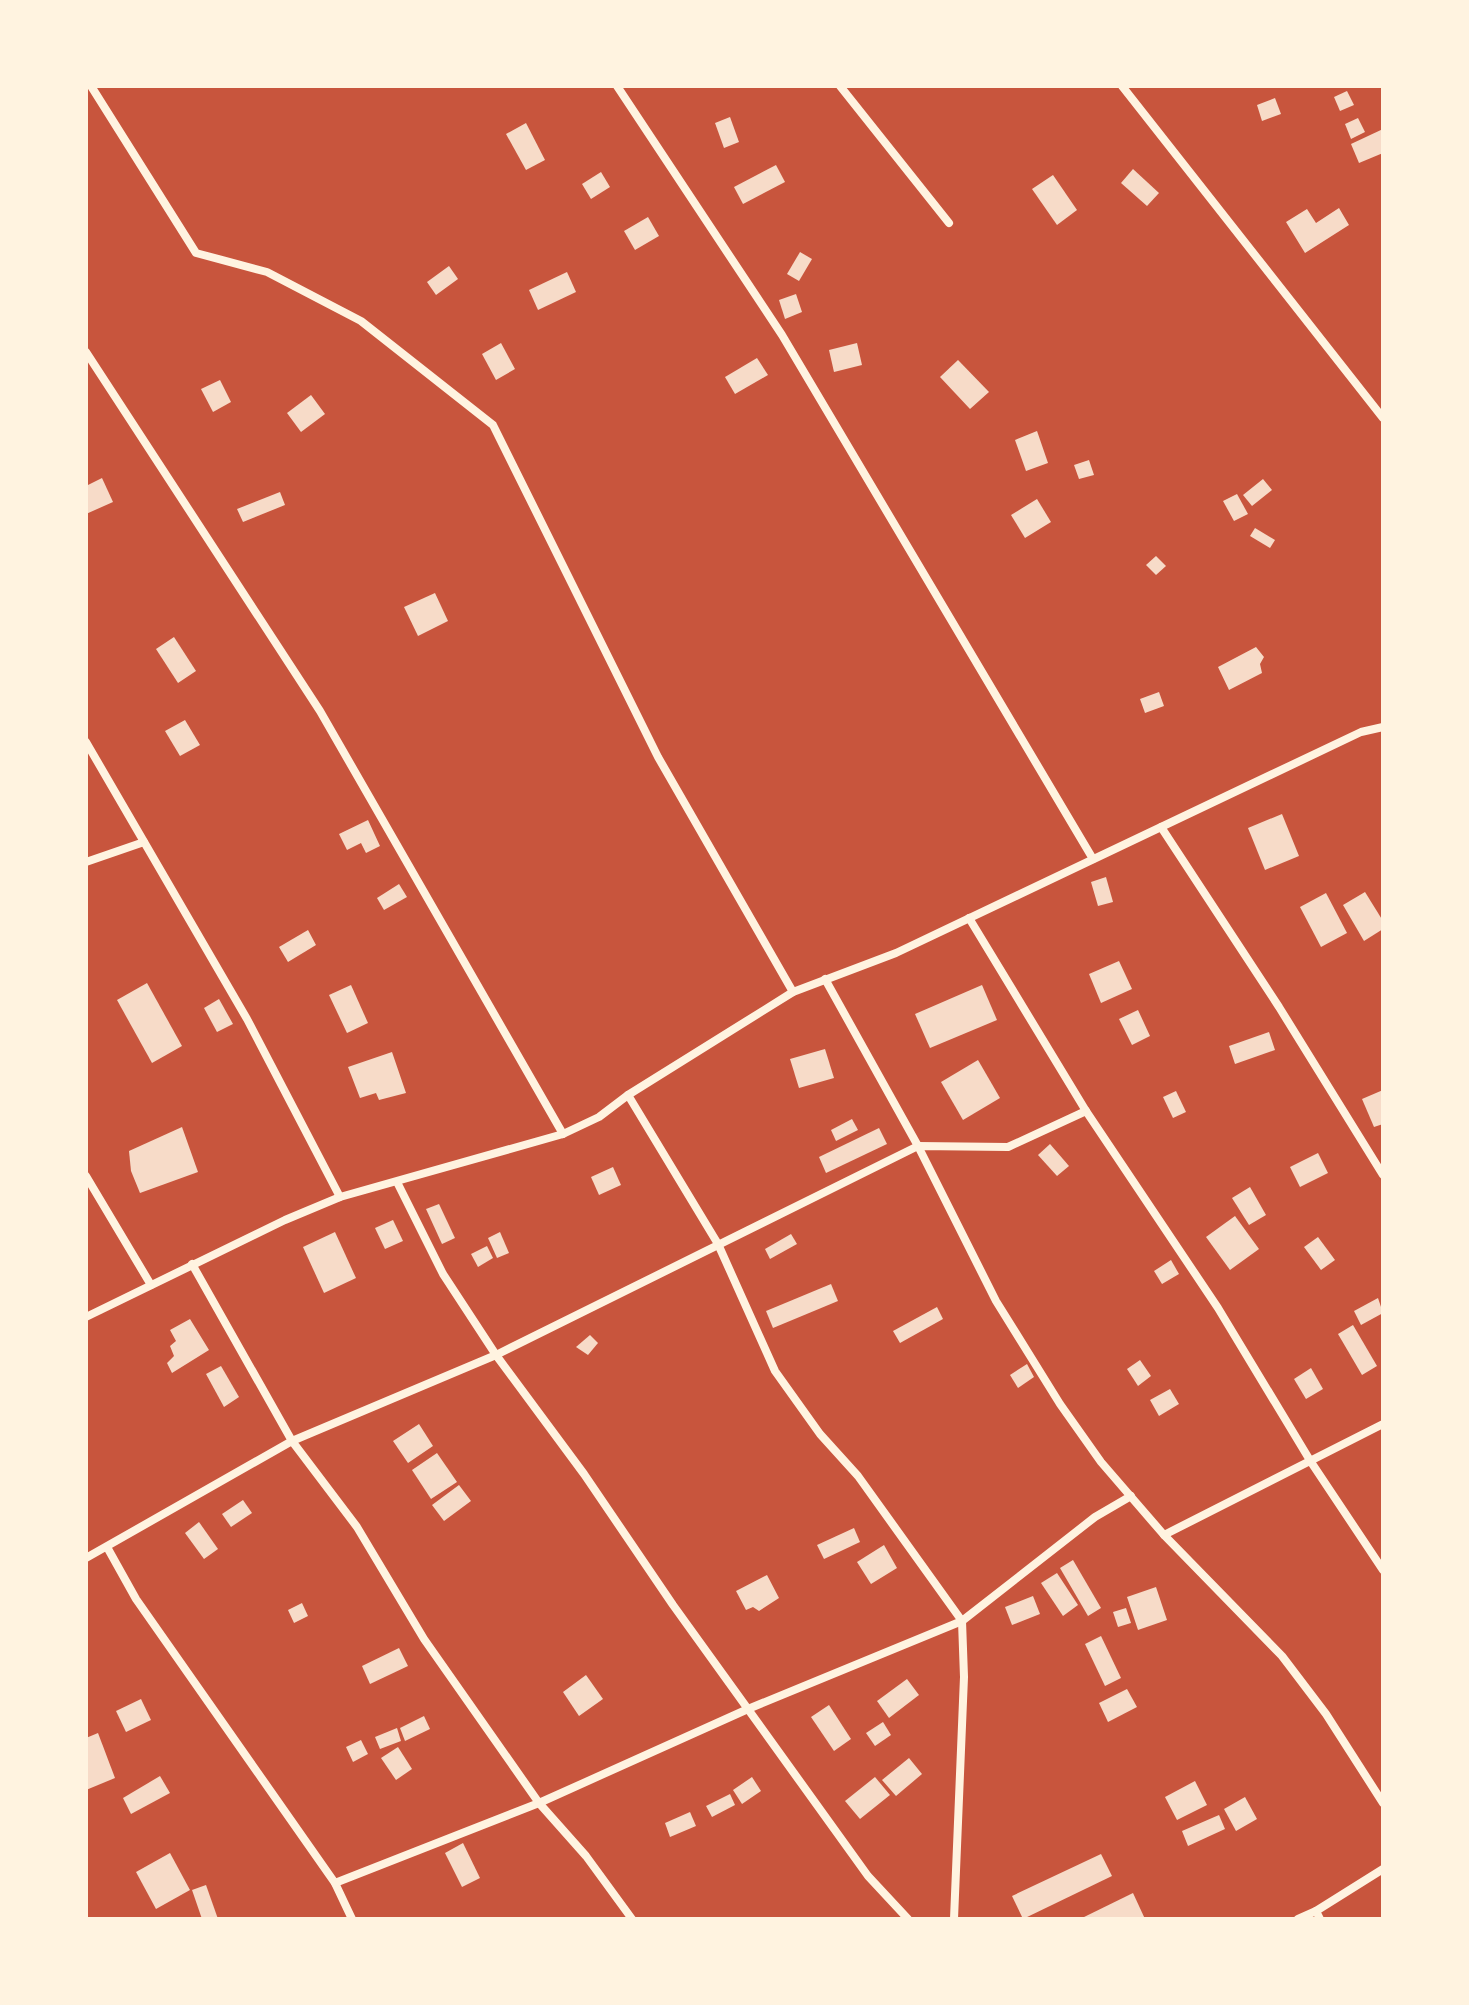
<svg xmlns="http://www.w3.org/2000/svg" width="1469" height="2005" viewBox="0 0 1469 2005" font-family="'Open Sans',sans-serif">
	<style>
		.building { fill: #f7dbc8 }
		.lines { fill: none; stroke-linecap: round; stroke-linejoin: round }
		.minor { stroke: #fff3e0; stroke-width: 8 }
	</style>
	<rect width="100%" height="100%" fill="#c8553d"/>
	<g class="building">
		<path d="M1347,91L1354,105L1340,111L1334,97Z"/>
		<path d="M1275,98L1281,114L1262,121L1257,105Z"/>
		<path d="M730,117L739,142L724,148L715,123Z"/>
		<path d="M1358,118L1365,132L1351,139L1345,124Z"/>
		<path d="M526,123L545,160L526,170L506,134Z"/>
		<path d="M1383,129V153L1359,163L1351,144Z"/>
		<path d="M776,165L785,182L743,204L734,187Z"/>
		<path d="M1133,169L1159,193L1147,206L1121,183Z"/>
		<path d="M601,172L610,187L591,199L582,184Z"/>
		<path d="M1053,175L1077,210L1057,225L1032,189Z"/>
		<path d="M1339,208L1349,225L1305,253L1286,222L1307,209L1316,223Z"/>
		<path d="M648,217L659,236L635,250L624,231Z"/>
		<path d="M800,252L812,259L799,281L787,274Z"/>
		<path d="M449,266L458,279L436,295L427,282Z"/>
		<path d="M567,272L576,292L538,310L529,290Z"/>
		<path d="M796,294L802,312L785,319L779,300Z"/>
		<path d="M501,343L515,369L496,380L482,354Z"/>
		<path d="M857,343L862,365L834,372L829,350Z"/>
		<path d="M757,358L768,375L735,394L725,377Z"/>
		<path d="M958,360L989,392L970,409L940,377Z"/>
		<path d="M220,380L231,402L213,412L201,389Z"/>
		<path d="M311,395L325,414L301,432L287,413Z"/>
		<path d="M1037,431L1048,463L1026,471L1015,440Z"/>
		<path d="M1089,460L1094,475L1079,479L1074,465Z"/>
		<path d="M102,478L113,502L86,514V486Z"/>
		<path d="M1263,479L1272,490L1252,506L1243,495Z"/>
		<path d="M280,492L285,505L243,522L237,509Z"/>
		<path d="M1237,494L1248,514L1234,521L1223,501Z"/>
		<path d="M1037,499L1051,522L1025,538L1011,515Z"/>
		<path d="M1255,528L1275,540L1270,548L1250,536Z"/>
		<path d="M1156,556L1166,566L1156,575L1146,565Z"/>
		<path d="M435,593L448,621L418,636L404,607Z"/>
		<path d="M174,637L196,671L178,683L156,649Z"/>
		<path d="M1256,647L1264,657L1260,664L1262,673L1229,690L1218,667Z"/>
		<path d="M1159,692L1164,706L1145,713L1140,699Z"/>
		<path d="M185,720L200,745L180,756L165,731Z"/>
		<path d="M1282,814L1299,856L1265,870L1248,828Z"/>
		<path d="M368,820L380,846L366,853L361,843L347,850L339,834Z"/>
		<path d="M1106,877L1113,902L1098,906L1091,882Z"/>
		<path d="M399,884L407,897L384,910L377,898Z"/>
		<path d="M1365,892L1383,921V929L1364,941L1343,905Z"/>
		<path d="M1326,893L1347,933L1321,947L1300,907Z"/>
		<path d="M308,930L316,945L288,962L279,947Z"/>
		<path d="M1119,961L1132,989L1101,1003L1089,974Z"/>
		<path d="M147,983L182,1046L152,1063L117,1000Z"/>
		<path d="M351,985L368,1023L347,1033L329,995Z"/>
		<path d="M982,985L997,1020L930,1048L915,1014Z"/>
		<path d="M219,999L233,1024L217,1032L204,1008Z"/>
		<path d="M1138,1010L1150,1036L1132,1045L1119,1019Z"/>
		<path d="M1269,1032L1275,1050L1235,1064L1229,1046Z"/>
		<path d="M825,1049L834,1078L799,1088L790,1059Z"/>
		<path d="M392,1052L406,1093L379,1100L376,1093L360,1098L348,1067Z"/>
		<path d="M978,1060L1000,1098L963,1120L941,1082Z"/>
		<path d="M1383,1090V1124L1374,1127L1362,1099Z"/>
		<path d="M1176,1091L1186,1112L1173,1118L1163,1097Z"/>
		<path d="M852,1119L858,1130L836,1141L831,1130Z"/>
		<path d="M182,1127L198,1172L140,1193L131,1171L129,1151Z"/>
		<path d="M879,1128L887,1144L826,1173L819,1157Z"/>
		<path d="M1050,1144L1069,1166L1057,1176L1038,1155Z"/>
		<path d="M1318,1153L1328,1173L1300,1187L1290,1167Z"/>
		<path d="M613,1167L621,1185L599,1195L591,1177Z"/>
		<path d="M1250,1187L1266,1215L1249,1225L1232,1198Z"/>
		<path d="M439,1204L455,1238L442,1244L426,1209Z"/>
		<path d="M1235,1216L1259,1249L1230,1270L1206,1237Z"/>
		<path d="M393,1220L403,1241L385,1249L375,1228Z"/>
		<path d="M335,1232L356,1278L324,1293L303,1247Z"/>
		<path d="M500,1232L509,1253L497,1258L488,1238Z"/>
		<path d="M791,1234L797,1244L770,1259L765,1249Z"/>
		<path d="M1318,1237L1335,1260L1321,1270L1304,1247Z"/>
		<path d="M487,1246L493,1258L478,1267L471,1254Z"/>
		<path d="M1171,1260L1179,1274L1162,1284L1154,1271Z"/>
		<path d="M831,1284L838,1301L773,1328L766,1311Z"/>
		<path d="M1378,1298L1383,1313L1361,1325L1354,1311Z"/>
		<path d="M937,1307L943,1319L900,1343L893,1331Z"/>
		<path d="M190,1319L209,1350L172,1373L167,1363L174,1356L170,1346L176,1341L170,1330Z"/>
		<path d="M1353,1325L1377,1366L1362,1375L1338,1334Z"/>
		<path d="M590,1335L598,1343L588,1355L576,1347Z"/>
		<path d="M1140,1360L1151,1376L1138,1386L1127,1369Z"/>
		<path d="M1027,1364L1034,1377L1018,1388L1010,1375Z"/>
		<path d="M221,1366L239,1397L224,1407L206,1374Z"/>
		<path d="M1311,1368L1323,1389L1306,1399L1294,1379Z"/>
		<path d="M1170,1389L1179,1404L1159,1416L1150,1400Z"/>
		<path d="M419,1424L433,1446L408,1463L393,1441Z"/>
		<path d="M437,1453L457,1482L431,1499L412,1470Z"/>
		<path d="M459,1485L471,1501L444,1521L432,1505Z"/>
		<path d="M243,1500L252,1513L231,1527L222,1514Z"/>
		<path d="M199,1522L218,1549L204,1559L185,1533Z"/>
		<path d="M854,1528L860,1542L824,1559L817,1545Z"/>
		<path d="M884,1545L897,1568L871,1584L857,1562Z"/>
		<path d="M1073,1560L1101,1608L1088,1616L1060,1568Z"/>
		<path d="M1057,1573L1078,1605L1063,1616L1041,1583Z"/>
		<path d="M767,1575L779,1598L759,1611L753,1607L746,1610L736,1591Z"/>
		<path d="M1156,1587L1167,1620L1138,1630L1127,1597Z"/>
		<path d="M1033,1596L1040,1614L1012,1625L1005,1607Z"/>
		<path d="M302,1603L308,1616L294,1623L288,1610Z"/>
		<path d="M1126,1608L1131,1623L1118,1627L1113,1612Z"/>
		<path d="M1101,1636L1121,1678L1105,1686L1085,1644Z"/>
		<path d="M399,1648L408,1666L370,1684L362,1666Z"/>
		<path d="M586,1675L603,1699L579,1716L563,1692Z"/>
		<path d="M907,1679L919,1695L889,1718L877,1701Z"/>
		<path d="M1127,1689L1137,1707L1108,1722L1099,1703Z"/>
		<path d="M141,1699L151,1720L126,1732L116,1711Z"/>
		<path d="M829,1705L851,1739L834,1751L811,1717Z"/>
		<path d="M424,1716L430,1729L405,1741L400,1728Z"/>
		<path d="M883,1722L891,1735L875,1746L866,1733Z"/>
		<path d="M397,1728L401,1741L380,1749L375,1737Z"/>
		<path d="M98,1733L115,1778L86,1790V1738Z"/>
		<path d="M361,1740L368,1754L353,1762L346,1747Z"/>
		<path d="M398,1747L412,1769L396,1780L381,1758Z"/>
		<path d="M909,1758L922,1774L896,1796L882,1780Z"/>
		<path d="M160,1776L170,1793L131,1814L123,1798Z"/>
		<path d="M752,1777L761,1791L742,1804L733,1790Z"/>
		<path d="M875,1777L890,1795L860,1819L845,1801Z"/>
		<path d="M1195,1781L1207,1805L1177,1820L1165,1797Z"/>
		<path d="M730,1794L735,1805L712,1817L706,1806Z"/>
		<path d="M1245,1797L1257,1819L1236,1831L1224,1809Z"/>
		<path d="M690,1812L696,1826L670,1837L665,1823Z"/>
		<path d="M1219,1815L1225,1829L1188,1846L1182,1831Z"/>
		<path d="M463,1843L480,1878L462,1887L445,1853Z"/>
		<path d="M170,1853L190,1890L156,1909L136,1872Z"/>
		<path d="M1101,1854L1112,1876L1023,1919L1012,1896Z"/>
		<path d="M206,1885L218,1919H202L192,1890Z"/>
		<path d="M1133,1893L1145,1919H1080Z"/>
	</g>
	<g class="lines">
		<g class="minor">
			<path d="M91,86L196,253L267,272L361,321L493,425L658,757L793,992"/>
			<path d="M617,86L782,335L1093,859"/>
			<path d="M840,86L949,223"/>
			<path d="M1122,86L1383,418"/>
			<path d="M86,352L320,711L563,1134"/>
			<path d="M86,742L247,1019L340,1197"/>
			<path d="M1161,827L1279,1007L1383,1175"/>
			<path d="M86,862L144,842"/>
			<path d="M969,918L1086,1111L1218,1308L1311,1462L1383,1570"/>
			<path d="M825,979L918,1146L996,1301L1060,1404L1101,1462L1164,1535L1282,1656L1326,1714L1383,1803"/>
			<path d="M86,1176L151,1285"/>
			<path d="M397,1182L443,1274L496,1355L584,1474L673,1605L868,1876L908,1919"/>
			<path d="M192,1264L292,1441L357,1527L424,1639L539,1803L586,1856L632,1919"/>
			<path d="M86,1317L285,1220L340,1197L563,1134L599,1117L628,1095L793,992L896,953L1361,732L1383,727"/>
			<path d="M1164,1535L1383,1424"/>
			<path d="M107,1547L136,1599L335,1883L352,1919"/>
			<path d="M86,1558L292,1441L496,1355L918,1146L1008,1147L1086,1111"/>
			<path d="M335,1883L539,1803L748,1709L962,1621L858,1476L820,1434L775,1371L718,1244L628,1095"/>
			<path d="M954,1919L964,1677L962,1621L1095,1517L1131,1496"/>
			<path d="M1298,1919L1316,1911"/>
			<path d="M1320,1919L1316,1911L1383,1869"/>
		</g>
	</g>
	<rect width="1469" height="2005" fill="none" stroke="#fff3e0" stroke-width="176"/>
</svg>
